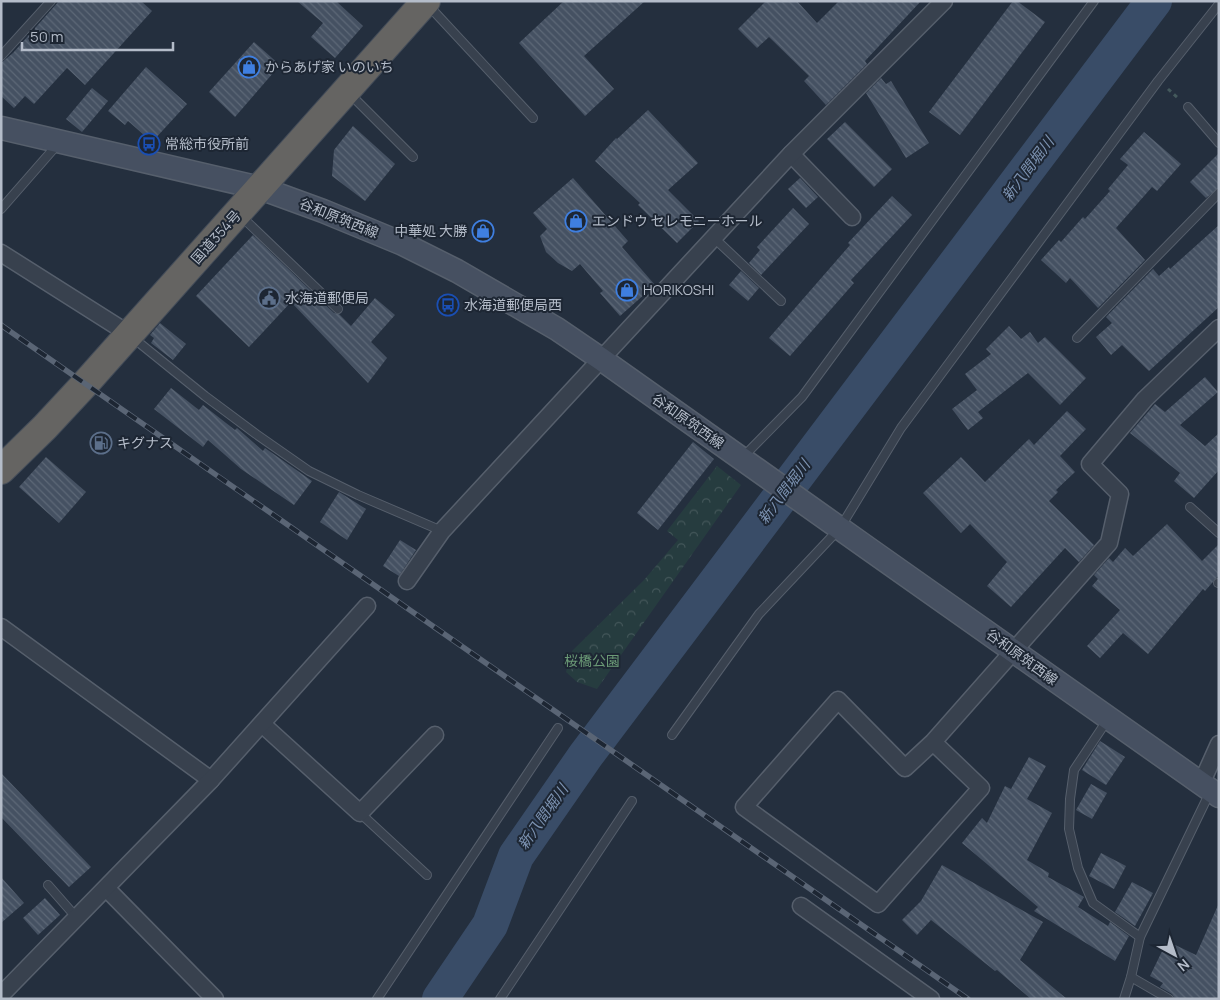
<svg xmlns="http://www.w3.org/2000/svg" width="1220" height="1000" viewBox="0 0 1220 1000" font-family="Manrope,'Noto Sans JP',sans-serif">
	<style>
		.forest { fill: url(#forest-crowns) }
		.lines { fill: none; stroke-linecap: round; stroke-linejoin: round }
		.river { stroke: #394c67; stroke-width: 36 }
		.building { fill: url(#building-back-hatch) }
		.service-casing { stroke: #565f6c; stroke-width: 10 }
		.minor-casing { stroke: #565f6c; stroke-width: 19 }
		.secondary-casing { stroke: #565f6c; stroke-width: 25 }
		.trunk-casing { stroke: #434c59; stroke-width: 30 }
		.path { stroke: #44595c; stroke-width: 3; stroke-dasharray: 4 4; stroke-linecap: butt }
		.service { stroke: #38414e; stroke-width: 8 }
		.minor { stroke: #38414e; stroke-width: 16 }
		.secondary { stroke: #465061; stroke-width: 22 }
		.trunk { stroke: #656462; stroke-width: 28 }
		.rail-casing { stroke: #5a6575; stroke-width: 5.5 }
		.rail { stroke: #1d2633; stroke-width: 4; stroke-dasharray: 11; stroke-linecap: butt }
		.labels { text-anchor: middle; stroke-width: 4; stroke-linejoin: round; paint-order: stroke }
		.poi-label { font-size: 14px; fill: #b4bcc9; stroke: #1d2633; text-anchor: start }
		.street-label { font-size: 14px; fill: #b4bcc9; stroke: #1d2633 }
		.park-label { font-size: 14px; fill: #6b9a76; stroke: #1d2633 }
		.water-label { font-size: 15px; font-style: italic; fill: #7c92b1; stroke: #1d2633 }
	</style>
	<defs>
		<pattern id="forest-crowns" width="20" height="18" patternUnits="userSpaceOnUse" patternTransform="scale(1.25)"><rect width="20" height="18" fill="#263c3f"/><path d="M2 6a3 3 0 1 1 6 0M12 15a3 3 0 1 1 6 0" fill="none" stroke="#435659"/></pattern>
		<pattern id="building-back-hatch" width="6" height="6" patternUnits="userSpaceOnUse" patternTransform="scale(1.25)"><rect width="6" height="6" fill="#455162"/><path d="M-1 5l2 2M0 0l6 6M5-1l2 2" fill="none" stroke="#5d6877"/></pattern>
	</defs>
	<rect width="100%" height="100%" fill="#242f3e"/>
	<path class="forest" d="M717,466L741,485L597,689L577,682L566,672L572,651L644,580L678,540L667,531Z"/>
	<g class="lines">
		<path class="river" d="M440,999L490,925L516,856L586,755L1154,1"/>
	</g>
	<g class="building">
		<path d="M59,1H141L152,11L85,85L67,68L34,104L25,96L14,108L1,96V63L13,53Z"/>
		<path d="M297,1H336L363,26L335,58L311,37L323,23Z"/>
		<path d="M564,1H645L584,56L614,89L585,116L519,43Z"/>
		<path d="M766,1H797L817,23L839,1H921L865,61L867,64L826,105L804,81L809,76L769,37L757,48L738,29Z"/>
		<path d="M1013,1H1017L1045,22L960,135L929,112Z"/>
		<path d="M254,42L280,65L235,117L209,92Z"/>
		<path d="M146,67L187,104L152,142L128,121L125,125L108,111Z"/>
		<path d="M881,78L886,84L891,81L929,143L906,158L866,93Z"/>
		<path d="M92,88L108,101L82,132L66,119Z"/>
		<path d="M648,110L698,163L668,190L699,221L677,243L638,205L640,203L595,161L616,138L617,139Z"/>
		<path d="M845,122L892,169L874,187L827,139Z"/>
		<path d="M353,126L395,164L365,201L332,176L334,150Z"/>
		<path d="M1144,132L1181,164L1157,191L1152,187L1116,228L1145,260L1098,308L1070,278L1066,283L1041,260L1059,240L1061,242L1083,217L1085,219L1110,191L1108,189L1128,165L1120,159Z"/>
		<path d="M1219,153V188L1206,198L1190,182Z"/>
		<path d="M573,178L628,241L622,247L655,285L620,316L600,293L603,291L580,264L572,271L558,263L546,252L540,236L547,229L533,213Z"/>
		<path d="M800,178L818,197L806,208L788,189Z"/>
		<path d="M892,196L912,215L851,280L854,283L790,356L769,338L850,245L848,243Z"/>
		<path d="M793,208L809,224L761,275L749,263L760,250L757,247Z"/>
		<path d="M1219,225V307L1149,371L1122,345L1111,355L1096,337L1112,323L1106,317L1153,269L1159,276L1169,267L1170,269Z"/>
		<path d="M253,235L334,313L339,314L351,326L375,298L395,315L371,342L387,358L368,383L291,302L249,347L196,296Z"/>
		<path d="M741,271L759,288L748,301L729,285Z"/>
		<path d="M160,323L186,344L173,360L151,343L154,338L150,335Z"/>
		<path d="M1009,326L1021,339L1030,332L1038,343L1045,337L1086,378L1060,405L1028,373L978,412L983,418L968,430L952,409L977,390L965,374L991,354L986,349Z"/>
		<path d="M1205,377L1218,392L1180,425L1205,446L1219,433V470L1194,498L1174,481L1180,473L1130,433L1155,404L1165,412Z"/>
		<path d="M171,388L199,410L203,405L235,430L237,428L263,451L265,448L312,481L294,505L241,469L208,440L203,447L154,409Z"/>
		<path d="M1067,411L1086,429L1060,456L1075,472L1056,490L1058,492L1049,501L1094,545L1079,562L1065,548L1011,607L987,586L1007,562L970,524L961,533L923,493L961,457L985,482L1029,439L1034,445Z"/>
		<path d="M693,442L714,459L658,530L637,513Z"/>
		<path d="M46,457L86,492L59,523L19,487Z"/>
		<path d="M339,492L366,509L347,540L320,522Z"/>
		<path d="M1167,524L1202,561L1219,544V575L1205,591L1203,589L1148,654L1123,633L1100,658L1087,646L1120,610L1092,586L1098,579L1094,575L1109,558L1113,562L1125,548L1133,556Z"/>
		<path d="M400,540L416,550L399,576L383,566Z"/>
		<path d="M1100,741L1125,757L1106,785L1082,770Z"/>
		<path d="M1029,757L1046,766L1027,799L1052,813L1027,860L1049,873L1048,877L1084,897L1078,907L1108,926L1110,922L1129,936L1115,961L1034,911L1038,907L962,843L982,818L987,823L1005,786L1011,789Z"/>
		<path d="M1,773L91,867L69,887L1,817Z"/>
		<path d="M1091,784L1107,793L1092,819L1076,810Z"/>
		<path d="M1101,853L1126,866L1114,889L1089,876Z"/>
		<path d="M942,865L1043,922L1020,960L1067,999H1031L997,970L995,971L931,920L917,935L902,920L921,901Z"/>
		<path d="M1,877L24,903L1,923Z"/>
		<path d="M1132,882L1153,893L1135,926L1115,912Z"/>
		<path d="M45,898L60,915L38,935L23,918Z"/>
		<path d="M1219,903V999H1175L1172,994L1160,987L1163,983L1150,976L1167,941L1196,955Z"/>
	</g>
	<g class="lines">
		<g class="service-casing">
			<g id="service">
				<path d="M429,6L533,118"/>
				<path d="M1,56L51,1"/>
				<path d="M349,93L413,157"/>
				<path d="M1188,107L1219,143"/>
				<path d="M1,209L57,145"/>
				<path d="M241,216L338,309"/>
				<path d="M713,237L781,301"/>
				<path d="M132,337L205,396L256,434L309,471L358,495L442,531"/>
				<path d="M1077,338L1219,193"/>
				<path d="M743,457L802,397L1094,1"/>
				<path d="M1190,507L1219,533"/>
				<path d="M1218,583H1219"/>
				<path d="M1108,719L1074,770L1070,799L1069,829L1078,868L1093,903L1140,937"/>
				<path d="M672,735L759,614L840,528L901,428L1158,81L1219,4"/>
				<path d="M360,813L427,875"/>
				<path d="M48,885L76,917"/>
				<path d="M1131,977L1169,999"/>
				<path d="M377,999L558,728"/>
				<path d="M500,999L632,801"/>
				<path d="M1124,999L1131,977L1140,937L1210,792"/>
			</g>
		</g>
		<g class="minor-casing">
			<g id="minor">
				<path d="M791,154L852,217"/>
				<path d="M1,253L129,334"/>
				<path d="M407,581L442,531L791,154L944,1"/>
				<path d="M1,627L211,780"/>
				<path d="M262,724L360,813L435,735"/>
				<path d="M933,742L981,788L878,904L744,807L838,700L905,768L933,742L1109,543L1120,494L1090,464L1145,399L1219,328"/>
				<path d="M1201,784L1219,744"/>
				<path d="M106,888L215,999"/>
				<path d="M801,906L931,999"/>
				<path d="M1,995L211,780L367,606"/>
			</g>
		</g>
		<g class="secondary-casing">
			<path id="secondary" d="M1,128L260,188L323,211L403,244L457,271L557,329L601,359C807,505 1012,651 1219,796"/>
		</g>
		<g class="trunk-casing">
			<path id="trunk" d="M1,470L45,427L85,384L426,1"/>
		</g>
		<path class="path" d="M1168,89L1178,98"/>
		<use href="#service" class="service"/>
		<use href="#minor" class="minor"/>
		<use href="#secondary" class="secondary"/>
		<use href="#trunk" class="trunk"/>
		<g class="rail-casing">
			<path id="rail" d="M1,325L968,999"/>
		</g>
		<use href="#rail" class="rail"/>
	</g>
	<defs>
		<g id="shop-ring" transform="scale(1.125)"><circle r="9.5" fill="#1d2633" stroke="#3f7fe0" stroke-width="1.5"/><path d="M-5-2.5h2.3a2.7 3.5 0 0 1 5.4 0H5L5.5 6h-11ZM-1.5-2.5h3a1.5 2.3 0 0 0-3 0Z" fill="#3f7fe0"/></g>
		<g id="bus-ring" transform="scale(1.125)"><circle r="9.5" fill="#1d2633" stroke="#1a4fb4" stroke-width="1.5"/><path d="M-5-6H5V4H4V6H2V4H-2V6H-4V4H-5ZM-3.5-4V0h7V-4ZM-3.5 1.2v1.5H-2V1.2ZM2 1.2v1.5H3.5V1.2Z" fill="#1a4fb4"/></g>
		<g id="civic-ring" transform="scale(1.125)"><circle r="9.5" fill="#1d2633" stroke="#5c6f8a" stroke-width="1.5"/><path d="M-.6-6.5H3V-4.5H.6V-3L4-1V1h2V6H-6V1h2V-1L-.6-3ZM-1.2 2.5V6h2.4V2.5Z" fill="#5c6f8a"/></g>
		<g id="fuel-ring" transform="scale(1.125)"><circle r="9.5" fill="#1d2633" stroke="#5c6f8a" stroke-width="1.5"/><path d="M-5.5-6h7V0h2V4h1.3V-2.5L3-4.5l.8-.8L6-3V5H2.5V1h-1V6h-7ZM-4.2-4.7v3.2H.2V-4.7Z" fill="#5c6f8a"/></g>
	</defs>
	<g fill-rule="evenodd">
		<use href="#shop-ring" x="249" y="67"/>
		<use href="#bus-ring" x="149" y="144"/>
		<use href="#shop-ring" x="576" y="221"/>
		<use href="#shop-ring" x="483" y="231"/>
		<use href="#shop-ring" x="627" y="290"/>
		<use href="#civic-ring" x="269" y="298"/>
		<use href="#bus-ring" x="448" y="305"/>
		<use href="#fuel-ring" x="101" y="443"/>
	</g>
	<g class="labels">
		<g class="poi-label">
			<text x="265" y="72">からあげ家 いのいち</text>
			<text x="165" y="149">常総市役所前</text>
			<text x="592" y="226">エンドウ セレモニーホール</text>
			<text x="467" y="236" text-anchor="end">中華処 大勝</text>
			<text x="643" y="295">HORIKOSHI</text>
			<text x="285" y="303">水海道郵便局</text>
			<text x="464" y="310">水海道郵便局西</text>
			<text x="117" y="448">キグナス</text>
		</g>
		<g class="street-label">
			<text transform="translate(339 218) rotate(22)" y="5">谷和原筑西線</text>
			<text transform="translate(216 237) rotate(-48)" y="5">国道354号</text>
			<text transform="translate(688 421) rotate(35)" y="5">谷和原筑西線</text>
			<text transform="translate(1022 657) rotate(36)" y="5">谷和原筑西線</text>
		</g>
		<g class="park-label">
			<text x="592" y="666">桜橋公園</text>
		</g>
		<g class="water-label">
			<text transform="translate(1028 169) rotate(-53)" y="5">新八間堀川</text>
			<text transform="translate(784 492) rotate(-53)" y="5">新八間堀川</text>
			<text transform="translate(543 817) rotate(-55)" y="5">新八間堀川</text>
		</g>
	</g>
	<rect width="1220" height="1000" fill="none" stroke="#b4bcc9" stroke-width="5"/>
	<g transform="translate(1175 955) rotate(140)" stroke="#1d2633" stroke-width="4" paint-order="stroke">
	<path d="M0-4L9 19L0 12L-9 19Z" fill="#b4bcc9"/>
	<text y="-8" font-size="14" font-weight="bold" text-anchor="middle" fill="#b4bcc9">N</text>
	</g>
	<path d="M22 42v8h151v-8" fill="none" stroke="#b4bcc9" stroke-width="2.5"/>
	<text x="30" y="42" font-size="15" fill="#b4bcc9" stroke="#1d2633" stroke-width="4" paint-order="stroke">50 m</text>
</svg>
